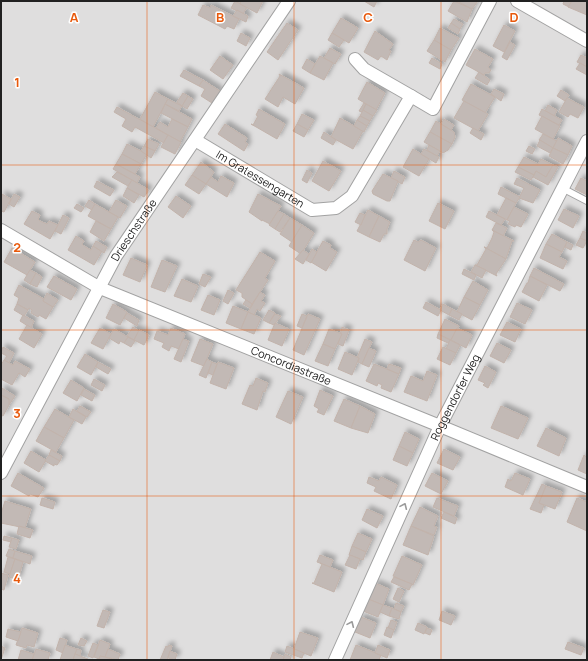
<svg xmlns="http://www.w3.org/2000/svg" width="588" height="661" viewBox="0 0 588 661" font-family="Manrope,sans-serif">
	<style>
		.residential { fill: #dfdede }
		.building { fill: #c2b9b5; stroke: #c2b3ab; filter: url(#shadow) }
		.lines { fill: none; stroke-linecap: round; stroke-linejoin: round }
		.service-casing { stroke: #a2a2a2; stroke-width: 8 }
		.minor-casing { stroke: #a2a2a2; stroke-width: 14 }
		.service { stroke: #fff; stroke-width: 6 }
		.minor { stroke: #fff; stroke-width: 12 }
		.oneway { stroke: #9b9b9b }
		.grid { fill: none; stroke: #e8590c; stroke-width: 1; stroke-opacity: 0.55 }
		.labels { text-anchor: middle; stroke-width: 3; stroke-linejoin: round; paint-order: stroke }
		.street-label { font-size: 11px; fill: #212121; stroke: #fff }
		.grid-label { font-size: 13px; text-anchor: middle; font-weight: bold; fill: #e8590c; stroke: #fff; stroke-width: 3; stroke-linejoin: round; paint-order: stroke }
	</style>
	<defs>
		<filter id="shadow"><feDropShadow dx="3.5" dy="-3.5" stdDeviation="2" flood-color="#0004"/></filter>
	</defs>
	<rect width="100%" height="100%" fill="#f1ede8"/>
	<rect class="residential" x="1" y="1" width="586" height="659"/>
	<g class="building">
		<path d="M235,1L247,7L243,14L231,8Z"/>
		<path d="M241,1H263L257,13L240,4Z"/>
		<path d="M364,1H377L374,7Z"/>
		<path d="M454,1L472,9L467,22L448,11Z"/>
		<path d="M457,1H478L472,9Z"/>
		<path d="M564,1H572L569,7L563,4Z"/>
		<path d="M572,1H587V15L568,7Z"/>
		<path d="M203,5L210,8L211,5L239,19L234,29L227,26L225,29L198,15Z"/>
		<path d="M237,10L248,16L246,22L233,16Z"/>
		<path d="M341,18L358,28L349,43L332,33Z"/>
		<path d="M454,19L463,24L460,29L451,23Z"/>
		<path d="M287,23L298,30L278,60L267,52Z"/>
		<path d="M451,23L460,29L458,34L448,28Z"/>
		<path d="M504,25L515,31L504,52L493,46Z"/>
		<path d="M440,28L459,38L451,50L434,40Z"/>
		<path d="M375,31L393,44L389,50L391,51L387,60L381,56L378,60L364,52Z"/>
		<path d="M241,33L250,38L246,46L237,41Z"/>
		<path d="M332,33L344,40L339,47L328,40Z"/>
		<path d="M434,40L451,50L445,62L427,51Z"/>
		<path d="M510,42L515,45L507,60L502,57Z"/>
		<path d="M330,48L341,54L335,64L324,58Z"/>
		<path d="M475,49L493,59L488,67L491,70L489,73H485L484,75L466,65Z"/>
		<path d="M581,55L587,58V67L577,62Z"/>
		<path d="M220,56L233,65L223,79L210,70Z"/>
		<path d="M320,56L333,63L324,80L310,73Z"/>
		<path d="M432,58L442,64L440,69L429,63Z"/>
		<path d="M307,59L315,64L310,73L302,68Z"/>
		<path d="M580,63L587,67V75L576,69Z"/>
		<path d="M184,70L203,80L199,86L180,76Z"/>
		<path d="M479,72L490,80L487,85L475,78Z"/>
		<path d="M279,74L304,88L295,104L283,97L278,107L265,99L280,76Z"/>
		<path d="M203,80L220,91L212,103L201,96L205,89L199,86Z"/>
		<path d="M367,82L385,93L376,110L358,99Z"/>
		<path d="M471,84L495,97L485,113L462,100Z"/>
		<path d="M494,89L504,94L501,101L491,94Z"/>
		<path d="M561,90L569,95L565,101L557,96Z"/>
		<path d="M155,92L168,99L153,127L140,119Z"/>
		<path d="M183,93L188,96L182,106L177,102Z"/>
		<path d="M188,96L193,99L187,109L182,106Z"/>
		<path d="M567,98L584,107L578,118L570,114L568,117L559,112Z"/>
		<path d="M168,99L182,106L179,111L165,104Z"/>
		<path d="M464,101L488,114L478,131L454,118Z"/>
		<path d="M364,103L366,104L362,112L359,111Z"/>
		<path d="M165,104L192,119L188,127L161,113Z"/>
		<path d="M366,104L377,110L373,116L363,110Z"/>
		<path d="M548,105L557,110L554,116L545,111Z"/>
		<path d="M117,107L168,135L164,143L135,127L132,132L122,126L126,119L114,112Z"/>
		<path d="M259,109L285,124L277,139L251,124L253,125L258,116L256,115Z"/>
		<path d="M542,109L562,120L559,125L539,115Z"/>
		<path d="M363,110L373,116L370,121L360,116Z"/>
		<path d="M302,114L314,120L308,130L297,124Z"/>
		<path d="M360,116L370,121L367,126L357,120Z"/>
		<path d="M542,116L560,126L553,139L535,129Z"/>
		<path d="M340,118L363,131L353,149L331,137Z"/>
		<path d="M172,119L188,127L180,142L156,128L160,122L168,127Z"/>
		<path d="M444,119L454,125L451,130L441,124Z"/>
		<path d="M357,120L367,126L364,132L354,126Z"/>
		<path d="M436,121L454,132L455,137L452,144L430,132Z"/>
		<path d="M225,124L247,138L245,142L248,144L244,151L218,134Z"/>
		<path d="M297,124L308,130L304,137L293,131Z"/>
		<path d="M473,128L484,134L481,140L470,133Z"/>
		<path d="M324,132L336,140L333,145L321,138Z"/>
		<path d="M430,132L452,144L448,150L443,153L424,142Z"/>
		<path d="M543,134L557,141L553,148L539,140Z"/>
		<path d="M168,135L181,142L175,154L161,147Z"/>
		<path d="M558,138L572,146L568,155L553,148Z"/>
		<path d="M148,139L159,144L155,151L144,146Z"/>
		<path d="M540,140L553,148L550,153L537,146Z"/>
		<path d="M127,144L147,154L141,164L122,154Z"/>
		<path d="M429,145L440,151L437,156L427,150Z"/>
		<path d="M144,146L155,151L151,158L141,151Z"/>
		<path d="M529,146L535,149L532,154L526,151Z"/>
		<path d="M553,148L568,155L563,164L549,156Z"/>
		<path d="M413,149L429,159L419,176L403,167Z"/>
		<path d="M424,149L439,157L436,163L421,154Z"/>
		<path d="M122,154L141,164L135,174L116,164Z"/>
		<path d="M524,157L538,164L541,159L553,165L546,177L536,171L534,175L518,167Z"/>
		<path d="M323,161L341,171L329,191L312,181Z"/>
		<path d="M201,162L214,172L206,184L192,175Z"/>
		<path d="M116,164L140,177L137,183L113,169Z"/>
		<path d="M553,165L558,167L548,185L533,177L536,171L546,177Z"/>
		<path d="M518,167L534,175L531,180L515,172Z"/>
		<path d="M307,170L312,173L307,183L302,180Z"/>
		<path d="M394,171L405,177L402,184L391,178Z"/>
		<path d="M117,172L132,180L128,186L112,177Z"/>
		<path d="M383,174L398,181L390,201H387L373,194L372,191Z"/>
		<path d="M192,175L206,184L199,194L185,185Z"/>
		<path d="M221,176L234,183L227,197L206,184L211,177L218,182Z"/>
		<path d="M517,178L540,190L533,203L519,198L524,188L514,184Z"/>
		<path d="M581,178L587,181V195L575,189Z"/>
		<path d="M132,180L149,190L144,197L127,188Z"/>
		<path d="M97,181L114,190L110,196L94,187Z"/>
		<path d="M501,187L520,197L516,203L498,194Z"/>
		<path d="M127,188L139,195L134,203L123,196Z"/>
		<path d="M2,194L11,199L4,212L1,211Z"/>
		<path d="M14,194L20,197L14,207L9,204Z"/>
		<path d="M258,194L281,206L270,224L262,220V221L249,212Z"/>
		<path d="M176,196L191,206L183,218L168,207Z"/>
		<path d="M506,198L516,203L507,220L497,215Z"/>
		<path d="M89,200L95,204L92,210L85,206Z"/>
		<path d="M116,200L127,206L120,218L109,212Z"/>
		<path d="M438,203L454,211L445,229L429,221Z"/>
		<path d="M77,204L84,208L81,212L74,208Z"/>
		<path d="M95,204L118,217L111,229L88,216Z"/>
		<path d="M514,207L528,214L521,227L516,225L515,227L508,224L510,221L507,220Z"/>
		<path d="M564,209L579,216L573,228L558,220Z"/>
		<path d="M368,210L379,216L369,237L357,231Z"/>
		<path d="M32,211L40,215L38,219L40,221L47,224L49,221L58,225L50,239L24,224Z"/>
		<path d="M278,211L284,214L275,229L269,225Z"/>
		<path d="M489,211L505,219L501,225L486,217Z"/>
		<path d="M360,213L365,215L361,225L355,222Z"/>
		<path d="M284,214L290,218L280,232L275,229Z"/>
		<path d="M63,215L69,218L61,234L55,231Z"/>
		<path d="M379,216L390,222L387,229V234H384L380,242L369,237Z"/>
		<path d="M290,218L302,225L292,242L280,234Z"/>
		<path d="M96,221L111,229L104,241L90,232Z"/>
		<path d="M496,223L507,228L503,236L492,230Z"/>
		<path d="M302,225L314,233L301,254L289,246Z"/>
		<path d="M492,230L514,241H512L506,259L484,247L487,248L492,238L494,232Z"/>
		<path d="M583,231L587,233V241L580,238Z"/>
		<path d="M552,234L567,242L562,252L546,244Z"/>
		<path d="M76,236L84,241L82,244L84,246L91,250L93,246L102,251L94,265L68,250Z"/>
		<path d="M580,238L587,241L583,248L576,245Z"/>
		<path d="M414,240L418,242L421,240L436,248L425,271L404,260Z"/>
		<path d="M96,241L107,247L104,253L93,246Z"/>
		<path d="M323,241L331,245L330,248L337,252L326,271L311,262Z"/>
		<path d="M567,242L573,245L571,250L565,247Z"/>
		<path d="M546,244L562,252L559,257L567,261L563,269L540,258Z"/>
		<path d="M484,247L506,259L496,274L497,276L475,265H477L486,249Z"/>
		<path d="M12,248L35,262L27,275L4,262Z"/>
		<path d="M312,249L317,252L311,263L306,260Z"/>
		<path d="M303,250L309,254L303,264L295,259Z"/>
		<path d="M260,252L275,261L265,278L268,280L252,304L242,297V293L236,290Z"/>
		<path d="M131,258L147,265L140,282L123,275Z"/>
		<path d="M162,260L177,266L165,292L151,287Z"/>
		<path d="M475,265L486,270L482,278L471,272Z"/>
		<path d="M534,268L564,284L560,291L530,276Z"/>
		<path d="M464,269L476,275L474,280L462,274Z"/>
		<path d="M30,270L36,273L30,284L24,280Z"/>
		<path d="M36,273L42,277L37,287L30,284Z"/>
		<path d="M203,274L211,277L205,287L199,284Z"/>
		<path d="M54,276L77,289L71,300L47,287Z"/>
		<path d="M530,276L547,285L539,301L522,292L527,283H528Z"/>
		<path d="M182,279L198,286L191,302L174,296Z"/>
		<path d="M473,281L488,290L480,305L464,297Z"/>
		<path d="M19,285L44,299L43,301L53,307L46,319L39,315L38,317L31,313L32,310L29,308L28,310L17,304L19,298L14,295Z"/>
		<path d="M228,290L234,293L228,304L223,301Z"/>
		<path d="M260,292L265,295L261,301L265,303L260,311L257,309L254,315L248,312Z"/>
		<path d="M47,293L58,300L53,307L43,301Z"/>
		<path d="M208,295L220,300L214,315L201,310Z"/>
		<path d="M464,297L480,305L472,320L457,312Z"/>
		<path d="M246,300L252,304L250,308L243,304Z"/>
		<path d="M426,302L441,310L438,316L423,308Z"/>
		<path d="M517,303L532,310L525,324L510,317Z"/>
		<path d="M17,304L28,310L24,316L14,310Z"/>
		<path d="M113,304L127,312L120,325L106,318Z"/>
		<path d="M443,304L452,309L449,315L440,310Z"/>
		<path d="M233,306L248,312L241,329L226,323Z"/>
		<path d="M452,309L462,314L459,320L449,315Z"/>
		<path d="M269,310L275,313L269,323L263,320Z"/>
		<path d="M248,312L261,318L254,334L241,329Z"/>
		<path d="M127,313L139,320L137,326L124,318Z"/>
		<path d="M275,314L281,316L274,325L269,323Z"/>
		<path d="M302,314L307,316L302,328L297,326Z"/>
		<path d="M308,314L320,319L304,355L293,350Z"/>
		<path d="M23,315L34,321L31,328L20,321Z"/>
		<path d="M445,319L459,326L451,340L438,334Z"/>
		<path d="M507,322L521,329L515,342L500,335Z"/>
		<path d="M275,323L289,329L282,346L268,340Z"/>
		<path d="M27,325L42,334L34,348L19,339Z"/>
		<path d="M133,327L139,331L134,340L127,336Z"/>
		<path d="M342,327L349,330L343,346L338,344Z"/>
		<path d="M100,328L111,334L103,349L91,343Z"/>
		<path d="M171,328L185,334L179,349L171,346L169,351L162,347L164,343L154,339L157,331L168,335Z"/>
		<path d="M457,328L472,335L466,348L451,340Z"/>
		<path d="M114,329L128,337L124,343L120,341L119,344L109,338Z"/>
		<path d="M329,329L342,334L335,349L323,344Z"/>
		<path d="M139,330L149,335L144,345L134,340Z"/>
		<path d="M438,334L450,340L448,343L437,338Z"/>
		<path d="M128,337L135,341L131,347L124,343Z"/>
		<path d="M183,339L189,341L181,362L174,359Z"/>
		<path d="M200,339L213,344L204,366L191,361Z"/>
		<path d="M365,339L372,342L362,364L358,362L359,358H357Z"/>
		<path d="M450,340L460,345L456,353L446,349Z"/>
		<path d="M497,343L511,350L504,363L490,356Z"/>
		<path d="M323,344L335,349L328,366L315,361Z"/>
		<path d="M3,347L14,353L9,363L4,360L7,356L1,353Z"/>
		<path d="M443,347L456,353L450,365L437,359Z"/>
		<path d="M369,348L376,351L369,367L362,364Z"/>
		<path d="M345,352L359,358L352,375L338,369Z"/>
		<path d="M85,354L98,362L91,375L77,367Z"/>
		<path d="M207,359L212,362L206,378L199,375Z"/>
		<path d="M4,360L13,365L15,361L30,369L25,377L19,373L12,385L1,379V365Z"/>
		<path d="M98,362L111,369L108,374L96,367Z"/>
		<path d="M212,362L217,364L213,375L208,373Z"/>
		<path d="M218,362L234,368L226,389L210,383Z"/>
		<path d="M374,364L399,374L391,392L381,388L382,385L378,383L377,386L366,381Z"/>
		<path d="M389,364L401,368L399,374L387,369Z"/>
		<path d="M485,366L496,372L488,388L483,385L485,383L478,380Z"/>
		<path d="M427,371L437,375L427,401L404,392L411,376L423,381Z"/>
		<path d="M256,378L268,383L265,392L263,391L257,410L242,404L250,385L253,386Z"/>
		<path d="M94,379L105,385L102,391L91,385Z"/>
		<path d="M71,380L84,388L77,401L63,393Z"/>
		<path d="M2,388L15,396L9,405V399L1,395Z"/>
		<path d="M84,389L95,395L92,401L81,395Z"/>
		<path d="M320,390L333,396L324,415L317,412L319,409L314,406Z"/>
		<path d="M288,391L303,397L291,424L276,417Z"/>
		<path d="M1,395L9,399V405L3,416L1,415Z"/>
		<path d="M344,399L360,406L351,428L334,421Z"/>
		<path d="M80,406L91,412L87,417L77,411Z"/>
		<path d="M360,406L375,414L368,433L351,428Z"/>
		<path d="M501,406L528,418L518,439L491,428Z"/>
		<path d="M55,409L74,420L64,438L44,427Z"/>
		<path d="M73,409L86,417L82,424L69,417Z"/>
		<path d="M44,427L64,438L56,452L36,441Z"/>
		<path d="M546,428L566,438L559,456L537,446Z"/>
		<path d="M405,432L419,439L413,453L399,446Z"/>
		<path d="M399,446L413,453L407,466L393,460Z"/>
		<path d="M444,449L460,457L453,470L437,463Z"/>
		<path d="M51,450L62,456L60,461L49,455Z"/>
		<path d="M31,451L46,460L39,472L24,463Z"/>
		<path d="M49,455L60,461L57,465L54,464V466L45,461Z"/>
		<path d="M584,455L587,458V474L578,470Z"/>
		<path d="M18,473L44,488L38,497L30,494L29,496L11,486Z"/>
		<path d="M432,473L448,481L441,494L425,486Z"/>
		<path d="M515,473L530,479L523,495L505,487L508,479L511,481Z"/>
		<path d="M369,477L379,481L381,477L397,485L391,499L374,491L376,487L367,483Z"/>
		<path d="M542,484L546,486L539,503L544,505L541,513L530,509Z"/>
		<path d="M546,486L562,492L555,509L539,503Z"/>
		<path d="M42,498L55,502L53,509L40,505Z"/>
		<path d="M437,498L458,506L454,516L433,507Z"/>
		<path d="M577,498L587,502V531L567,522Z"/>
		<path d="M5,501L31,509L25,528L1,523V514Z"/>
		<path d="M420,507L438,516L434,526L437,527L434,535L411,526Z"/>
		<path d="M367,509L383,516L377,528L362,520Z"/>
		<path d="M444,512L457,518L455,524L441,518Z"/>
		<path d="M19,526L33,530L30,538L17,534Z"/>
		<path d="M411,526L434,536L428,555L403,545Z"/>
		<path d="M358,533L372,539L366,552L352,546Z"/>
		<path d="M4,536L12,538L11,542L3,540Z"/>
		<path d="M12,538L19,540L16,549L9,547Z"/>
		<path d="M352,546L366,552L363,560L349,555Z"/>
		<path d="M9,549L15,551L13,558L6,556Z"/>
		<path d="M15,551L32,556L30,564L13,558Z"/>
		<path d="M320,555L333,560L330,567L317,562Z"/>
		<path d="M350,555L360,559L356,569L345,565Z"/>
		<path d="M402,556L422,565L413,585L393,576Z"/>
		<path d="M8,557L15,559L10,574L4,572Z"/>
		<path d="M15,559L23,562L18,580L9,577Z"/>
		<path d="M320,563L342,572L334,592L312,583H314L322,564Z"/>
		<path d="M1,573L8,575L4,590L1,589Z"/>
		<path d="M394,577L412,584L409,590L391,582Z"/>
		<path d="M375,583L389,589L383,605L368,599Z"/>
		<path d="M398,588L404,591L399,602L393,599Z"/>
		<path d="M368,599L383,605L378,617L363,611Z"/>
		<path d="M396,603L404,606L401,612L394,609Z"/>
		<path d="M383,605L392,608L389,616L380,612Z"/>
		<path d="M392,608L401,612L399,619L389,616Z"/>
		<path d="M103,610L110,612L104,628L97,626Z"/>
		<path d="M442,611L455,616L451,625L439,620Z"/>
		<path d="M361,617L376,623L370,638L355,632Z"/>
		<path d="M391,620L397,622L394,630L388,628Z"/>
		<path d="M418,623L427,627L424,634L415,630Z"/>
		<path d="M387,627L394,630L391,638L384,635Z"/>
		<path d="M22,628L38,633L34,647L27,645L26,648L16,645Z"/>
		<path d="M427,628L432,630L430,635L425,633Z"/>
		<path d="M8,629L21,632L18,641L6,637Z"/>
		<path d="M300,632L318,638L311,656L294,649Z"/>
		<path d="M60,638L67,640L63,653L56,650Z"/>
		<path d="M81,638L87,641L84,646L78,645Z"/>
		<path d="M100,640L110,644L105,658L100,656L99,659L94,657Z"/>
		<path d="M568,642L584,648L581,655L565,649Z"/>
		<path d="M93,643L98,645L93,658L88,656Z"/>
		<path d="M65,645L77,649L73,660H60Z"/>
		<path d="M169,645L172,646L167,660H160L166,646L168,647Z"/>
		<path d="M356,645L381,655L379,660H350Z"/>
		<path d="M378,645L390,650L387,658L375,653Z"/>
		<path d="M1,646L5,648L1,660Z"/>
		<path d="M287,646L304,653L302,658L285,652Z"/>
		<path d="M36,649L50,653L48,660H32Z"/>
		<path d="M77,649L81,650L80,656L75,654Z"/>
		<path d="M108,649L120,654L118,660L105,657Z"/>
		<path d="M21,650L34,654L32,660H18Z"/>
		<path d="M170,651L177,654L175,660L168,658Z"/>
		<path d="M273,652L284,657L283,660H270Z"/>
		<path d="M75,654L88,659V660H73Z"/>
		<path d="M285,654L291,657L290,660H283Z"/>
		<path d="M100,656L105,657L114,660H99Z"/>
	</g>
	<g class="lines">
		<g class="service-casing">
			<path id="service" d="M562,188L587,201"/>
		</g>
		<g class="minor-casing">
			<g id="minor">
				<path d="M517,1L587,41"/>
				<path d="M411,96L433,109L490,1"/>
				<path id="s1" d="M195,140L312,210L336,208L352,196L411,96L364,69L355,59"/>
				<path id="s2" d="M1,230L100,288L440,426L587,487"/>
				<path id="s3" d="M1,473L116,256L289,1"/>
				<path id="s4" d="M335,660L440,426L587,141"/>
			</g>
		</g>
		<use href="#service" class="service"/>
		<use href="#minor" class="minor"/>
	</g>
	<defs><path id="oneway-chevron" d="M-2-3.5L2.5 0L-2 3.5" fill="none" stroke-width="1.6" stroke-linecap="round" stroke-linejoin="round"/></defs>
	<g class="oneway">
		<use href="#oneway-chevron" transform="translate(404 506) rotate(-66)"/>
		<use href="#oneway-chevron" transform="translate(351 624) rotate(-66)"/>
	</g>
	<path class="grid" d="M147,1V660M294,1V660M441,1V660M1,165H587M1,330H587M1,496H587"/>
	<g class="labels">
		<g class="street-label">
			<text dy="4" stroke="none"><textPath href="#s1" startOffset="76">Im Gratessengarten</textPath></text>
			<text dy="4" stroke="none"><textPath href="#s3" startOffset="277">Drieschstraße</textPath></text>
			<text dy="4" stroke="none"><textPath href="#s2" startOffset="321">Concordiastraße</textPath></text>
			<text dy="4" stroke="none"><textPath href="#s4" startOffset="289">Roggendorfer Weg</textPath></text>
		</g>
	</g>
	<g class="grid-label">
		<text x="74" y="22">A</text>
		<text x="220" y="22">B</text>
		<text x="368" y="22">C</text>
		<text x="514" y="22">D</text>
		<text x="17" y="87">1</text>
		<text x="17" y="252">2</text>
		<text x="17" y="418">3</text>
		<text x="17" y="583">4</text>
	</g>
	<rect width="588" height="661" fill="none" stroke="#212121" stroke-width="4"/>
</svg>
